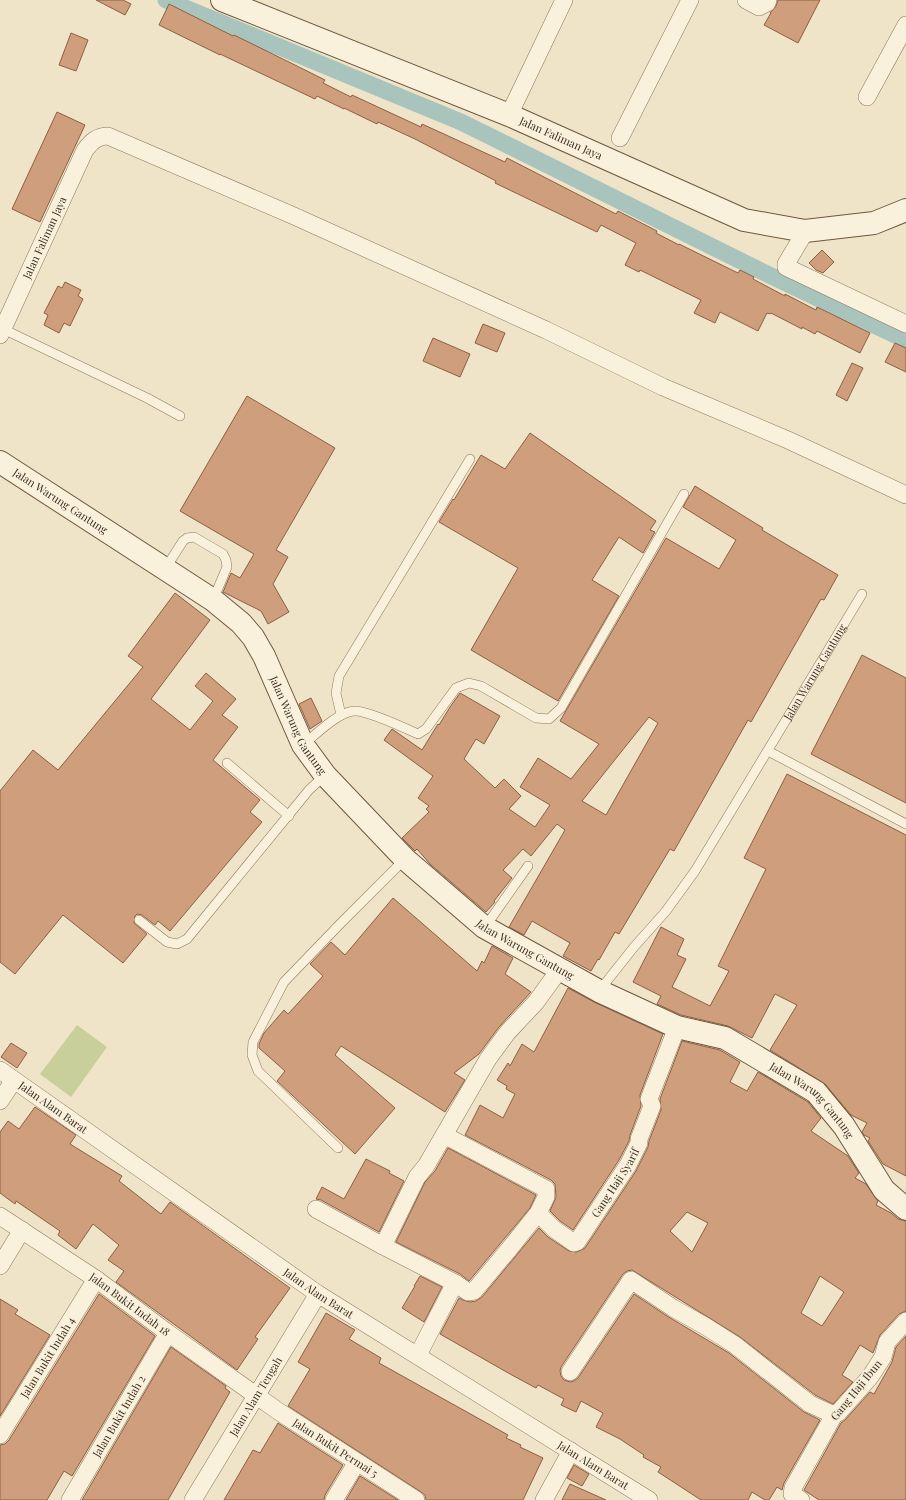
<svg xmlns="http://www.w3.org/2000/svg" width="906" height="1500" viewBox="0 0 906 1500" font-family="'Playfair Display',serif">
	<style>
		.pitch { fill: #c9cf9b }
		.lines { fill: none; stroke-linecap: round; stroke-linejoin: round }
		.canal { stroke: #a9c4bc; stroke-width: 17 }
		.building { fill: #cf9f7d; stroke: #8d5f41; fill-rule: evenodd }
		.lane-casing { stroke: #8d765c; stroke-width: 10 }
		.street-casing { stroke: #8d765c; stroke-width: 18 }
		.secondary-casing { stroke: #6f573f; stroke-width: 24 }
		.lane { stroke: #faf1dc; stroke-width: 9 }
		.street { stroke: #faf1dc; stroke-width: 17 }
		.secondary { stroke: #faf1dc; stroke-width: 22 }
		.labels { text-anchor: middle; stroke-width: 4; stroke-linejoin: round; paint-order: stroke }
		.street-label { font-size: 11px; fill: #3d2e20; stroke: #f7eed8 }
	</style>
	<rect width="100%" height="100%" fill="#f0e4c8"/>
	<path class="pitch" d="M77,1025L107,1047L71,1097L40,1074Z"/>
	<g class="lines">
		<path class="canal" d="M166,0L461,122L761,271L906,340"/>
	</g>
	<g class="building">
		<path d="M96,0H123L131,4L125,15Z"/>
		<path d="M778,0H820L798,43L764,25L771,13H770L776,6Z"/>
		<path d="M169,4L233,36L234,35L289,62L325,80L323,83L351,97L352,95L421,127L422,124L505,162L507,158L616,214L618,211L657,231L656,233L679,245V244L738,273L740,270L754,277L753,279L785,296V294L816,310L817,307L870,333L860,353L817,331L815,334L802,327V329L771,313L770,314L767,313L758,331L720,312L715,323L694,313L701,300L640,270L639,272L625,265L636,243L601,225L597,232L495,183L496,181L415,139L378,122L377,124L344,108V109L317,96L315,99L220,54V55L159,25Z"/>
		<path d="M71,33L88,40L76,71L59,65Z"/>
		<path d="M57,112L85,125L40,222L12,209Z"/>
		<path d="M822,250L834,262L823,273L816,270L809,263Z"/>
		<path d="M65,282L81,290L78,296L83,299L70,326L64,323L59,333L44,325L48,315L44,313L58,286L62,288Z"/>
		<path d="M483,324L505,333L497,352L475,343Z"/>
		<path d="M433,338L470,354L460,377L423,361Z"/>
		<path d="M895,343L906,348V372L885,362Z"/>
		<path d="M852,363L863,368L847,401L836,395Z"/>
		<path d="M247,396L335,448L276,550L288,557L273,584L289,612L268,624L261,611L223,592L231,573L240,578L254,554L180,511Z"/>
		<path d="M530,433L656,521L650,530L655,532L643,553L619,537L592,580L619,596L558,701L471,650L518,568L439,522L453,499L454,500L481,455L505,469Z"/>
		<path d="M695,486L763,528L762,530L838,575L824,600L821,599L751,722L748,720L674,851L670,849L619,934L615,932L599,960L598,959L591,971L563,956L570,943L532,921L524,935L509,927L565,830L557,824L531,856L523,849L503,870L512,878L494,901L495,902L486,912L430,864L417,849L415,851L402,838L429,812L426,809L429,806L418,798L433,776L384,740L392,729L422,750L438,724L439,725L450,707L460,693L500,716L484,744L476,739L464,759L495,788L504,779L521,796L509,809L535,827L550,805L520,787L538,758L571,779L599,744L560,721L666,538L719,569L736,540L683,507ZM649,717L658,723L606,815L582,801Z"/>
		<path d="M175,593L210,620L151,699L190,730L213,701L195,686L206,673L236,699L222,715L238,727L213,760L260,800L250,812L262,822L170,931L158,921L155,925L142,915L137,914L135,916L134,923L147,934L123,963L63,915L15,974L0,962V791L33,750L58,770L143,667L128,656Z"/>
		<path d="M862,655L906,678V803L811,754Z"/>
		<path d="M311,698L322,721L310,729L299,704Z"/>
		<path d="M787,774L906,835V1176L883,1164L868,1141L870,1138L864,1135L862,1132L867,1123L851,1115L825,1084L770,1050L797,1005L775,994L752,1038L728,1026L681,1015L657,1004L661,996L633,982L661,927L684,939L677,955L686,959L672,987L710,1006L729,971L718,966L766,869L744,858Z"/>
		<path d="M393,898L477,971L482,961L484,963L492,946L513,958L505,974L531,992L499,1027L479,1054L454,1073L465,1080L445,1112L341,1046L335,1055L395,1108L355,1154L277,1081L285,1071L259,1048V1044L264,1033L284,1010L288,1014L323,976L310,964L331,942L345,955Z"/>
		<path d="M568,988L594,1002L663,1034L640,1095L641,1106L630,1135L629,1141L619,1160L573,1230L560,1221L550,1211L556,1197L555,1184L551,1180L465,1135L480,1105L503,1118L515,1094L506,1089L507,1086L497,1080L508,1063L510,1066L522,1044L534,1052Z"/>
		<path d="M682,1041L720,1050L740,1062L730,1082L747,1091L758,1072L808,1102L821,1118L811,1131L848,1156L859,1173L855,1178L866,1184L878,1201L876,1205L891,1213L898,1219L906,1221V1311L899,1314L880,1335L873,1353L860,1345L842,1375L853,1382L833,1404L815,1395L740,1337L632,1270L627,1271L623,1274L561,1367L560,1371L561,1376L564,1380L570,1382L574,1381L578,1378L634,1294L667,1316L729,1353L804,1412L820,1420L784,1483L782,1490L777,1487L769,1500H765L752,1492L748,1500H701L658,1472L661,1467L643,1457L644,1455L620,1439L596,1427L603,1413L581,1401L576,1412L561,1405L564,1399L538,1385L536,1388L510,1374L440,1334L459,1298L463,1300L470,1302L476,1301L482,1297L539,1228L548,1237L569,1251L577,1252L585,1248L636,1171L648,1147L649,1141L661,1110L660,1099ZM687,1212L708,1223L692,1252L670,1231ZM820,1276L844,1292L822,1326L801,1313Z"/>
		<path d="M11,1043L27,1053L17,1068L1,1057Z"/>
		<path d="M35,1107L76,1135L70,1144L122,1176L119,1181L161,1214L170,1202L290,1288L255,1337L258,1339L237,1370L116,1282L124,1271L108,1260L119,1245L93,1224L76,1249L58,1235L60,1231L16,1201L15,1204L0,1193V1132L8,1121L19,1129Z"/>
		<path d="M448,1148L536,1195L530,1208L469,1281L460,1274L396,1242L425,1182L435,1171Z"/>
		<path d="M366,1159L390,1171L389,1173L404,1181L379,1232L321,1200L316,1199L322,1187L344,1199Z"/>
		<path d="M420,1276L442,1287L424,1322L402,1308L415,1286H414Z"/>
		<path d="M99,1294L155,1336L72,1476L64,1471L47,1500H0V1445L5,1444L9,1440Z"/>
		<path d="M0,1299L18,1310L15,1314L50,1335L0,1416Z"/>
		<path d="M326,1313L355,1330L349,1339L381,1358L379,1363L492,1426L508,1435L506,1438L521,1445L520,1447L543,1458L523,1500H426L425,1495L421,1492L288,1406L310,1369L298,1362Z"/>
		<path d="M906,1336V1500H819L804,1490L841,1423L845,1420L870,1392L874,1394L892,1362L896,1347Z"/>
		<path d="M171,1347L226,1386L225,1388L230,1392L168,1500H82Z"/>
		<path d="M278,1423L343,1465L325,1495L324,1500H224L253,1450L260,1453Z"/>
		<path d="M574,1465L589,1474L582,1486L567,1478Z"/>
		<path d="M360,1476L398,1500H346Z"/>
		<path d="M570,1484L606,1500H562Z"/>
	</g>
	<g class="lines">
		<g class="lane-casing">
			<g id="lane">
				<path d="M3,329L147,398L180,416"/>
				<path d="M165,569L183,541L187,538L194,537L223,554L226,560L227,567L213,600"/>
				<path d="M341,715L336,693L339,676L470,459"/>
				<path d="M303,745C315,735 338,712 354,711C366,710 405,728 418,734L426,729L456,688L469,683L481,686L536,718L549,719L561,708L684,494"/>
				<path d="M768,751L906,824"/>
				<path d="M227,763L289,816"/>
				<path d="M139,920L167,942L177,944L187,939L309,790L325,775"/>
				<path d="M484,927L490,920L528,866"/>
				<path id="s1" d="M599,991L634,947L666,911L695,871L862,594"/>
				<path d="M338,1148L258,1071L252,1055L253,1042L284,982L339,925L405,859"/>
			</g>
		</g>
		<g class="street-casing">
			<g id="street">
				<path d="M746,0L759,7L767,3L768,0"/>
				<path d="M867,97L906,25"/>
				<path d="M509,115L564,0"/>
				<path d="M620,138L690,0"/>
				<path d="M805,231L802,237L786,264V267L906,324"/>
				<path id="s2" d="M0,335L85,150C91,142 97,136 108,136L294,216L546,330L663,387L788,440L906,495"/>
				<path id="s3" d="M0,1070L318,1294L649,1500"/>
				<path d="M0,1101L14,1080"/>
				<path d="M444,1135L488,1059L507,1033L536,1002L560,969"/>
				<path d="M316,1209L383,1246"/>
				<path id="s4" d="M538,1213L546,1197V1189L444,1135L426,1166L417,1177L383,1246L455,1283L468,1292L474,1291L510,1248L538,1213L554,1229L574,1243L577,1242L628,1165L639,1143V1139L652,1106L649,1099L677,1027"/>
				<path id="s5" d="M0,1216L96,1279L168,1333L278,1411L416,1500"/>
				<path d="M0,1266L22,1230"/>
				<path d="M418,1355L455,1283"/>
				<path d="M570,1372L631,1280L673,1308L705,1326L735,1345L810,1404L834,1415"/>
				<path id="s6" d="M0,1435L96,1279"/>
				<path id="s7" d="M70,1500L168,1333"/>
				<path id="s8" d="M193,1500L318,1294"/>
				<path d="M334,1500L357,1462"/>
				<path d="M544,1500L571,1451"/>
				<path d="M801,1500L792,1494L793,1488L834,1415L838,1413L870,1377L883,1357L887,1342L906,1321"/>
			</g>
		</g>
		<g class="secondary-casing">
			<g id="secondary">
				<path id="s9" d="M222,0L509,115L744,220L805,231L874,223L906,210"/>
				<path id="s10" d="M0,462L213,600L241,623L253,637L264,656L303,745L325,775L405,859L484,927L599,991L677,1027L725,1038L816,1092L844,1126L884,1190L906,1209"/>
			</g>
		</g>
		<use href="#lane" class="lane"/>
		<use href="#street" class="street"/>
		<use href="#secondary" class="secondary"/>
	</g>
	<g class="labels">
		<g class="street-label">
			<text dy="4" stroke="none"><textPath href="#s9" startOffset="366">Jalan Faliman Jaya</textPath></text>
			<text dy="4" stroke="none"><textPath href="#s2" startOffset="107">Jalan Faliman Jaya</textPath></text>
			<text dy="4" stroke="none"><textPath href="#s10" startOffset="72">Jalan Warung Gantung</textPath></text>
			<text dy="4" stroke="none"><textPath href="#s1" startOffset="386">Jalan Warung Gantung</textPath></text>
			<text dy="4" stroke="none"><textPath href="#s10" startOffset="408">Jalan Warung Gantung</textPath></text>
			<text dy="4" stroke="none"><textPath href="#s10" startOffset="732">Jalan Warung Gantung</textPath></text>
			<text dy="4" stroke="none"><textPath href="#s10" startOffset="1060">Jalan Warung Gantung</textPath></text>
			<text dy="4" stroke="none"><textPath href="#s3" startOffset="65">Jalan Alam Barat</textPath></text>
			<text dy="4" stroke="none"><textPath href="#s4" startOffset="593">Gang Haji Syarif</textPath></text>
			<text dy="4" stroke="none"><textPath href="#s3" startOffset="389">Jalan Alam Barat</textPath></text>
			<text dy="4" stroke="none"><textPath href="#s5" startOffset="157">Jalan Bukit Indah 18</textPath></text>
			<text dy="4" stroke="none"><textPath href="#s6" startOffset="91">Jalan Bukit Indah 4</textPath></text>
			<text transform="translate(856 1390) rotate(-51)" y="4">Gang Haji Ibun</text>
			<text dy="4" stroke="none"><textPath href="#s8" startOffset="121">Jalan Alam Tengah</textPath></text>
			<text dy="4" stroke="none"><textPath href="#s7" startOffset="97">Jalan Bukit Indah 2</textPath></text>
			<text dy="4" stroke="none"><textPath href="#s5" startOffset="408">Jalan Bukit Permai 5</textPath></text>
			<text dy="4" stroke="none"><textPath href="#s3" startOffset="713">Jalan Alam Barat</textPath></text>
		</g>
	</g>
</svg>
